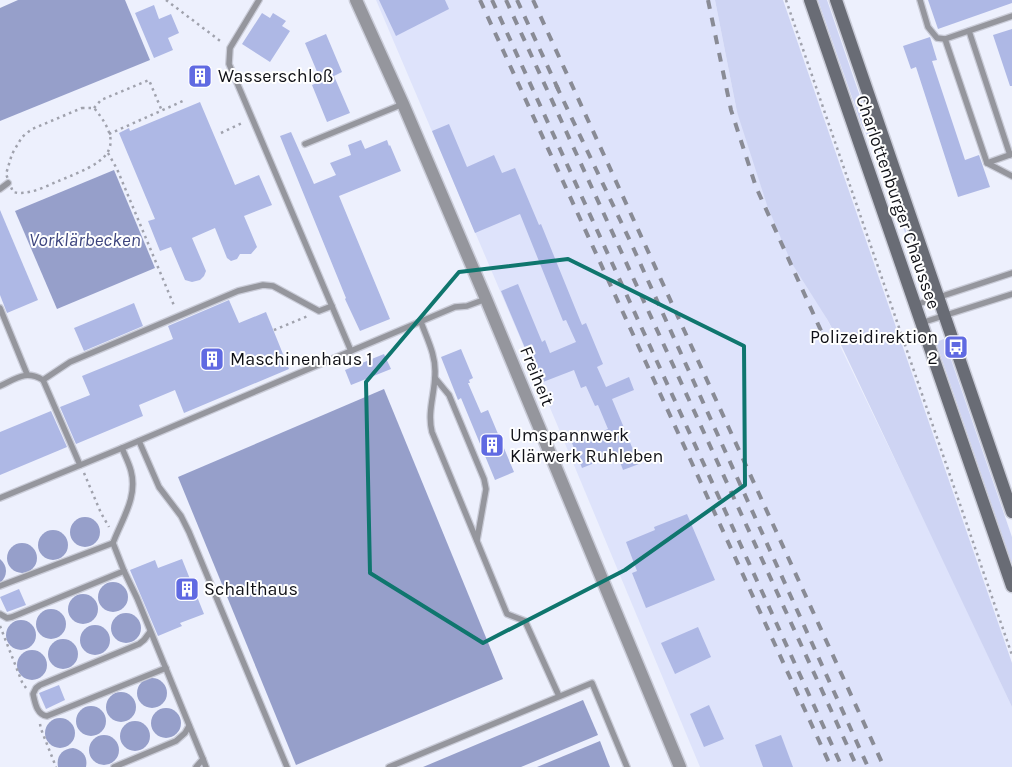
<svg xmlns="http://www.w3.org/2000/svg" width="1012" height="767" viewBox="0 0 1012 767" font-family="Karla,sans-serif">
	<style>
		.built { fill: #dee3fb }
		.green { fill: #ced4f3 }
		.water { fill: #969fca }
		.building { fill: #aeb8e5 }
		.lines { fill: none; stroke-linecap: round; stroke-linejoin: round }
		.service-casing { stroke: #caccd8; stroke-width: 8 }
		.tertiary-casing { stroke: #caccd8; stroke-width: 15 }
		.secondary-casing { stroke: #caccd8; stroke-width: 15 }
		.path { stroke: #a0a2ad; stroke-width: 2.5; stroke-dasharray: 2.5 4; stroke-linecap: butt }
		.service { stroke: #95969d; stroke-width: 5.5 }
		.tertiary { stroke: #95969d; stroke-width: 12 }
		.secondary { stroke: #696c75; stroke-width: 12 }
		.rail { stroke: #898b95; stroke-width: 4; stroke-dasharray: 9 9; stroke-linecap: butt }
		.marked { fill: none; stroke: #0f766e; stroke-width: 4; stroke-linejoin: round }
		.labels { text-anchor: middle; stroke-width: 4; stroke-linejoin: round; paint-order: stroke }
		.poi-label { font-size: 18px; fill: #101117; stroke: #fff; text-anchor: start }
		.street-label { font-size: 18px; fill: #101117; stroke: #fff }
		.water-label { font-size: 19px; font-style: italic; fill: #3e467f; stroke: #fff }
	</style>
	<rect width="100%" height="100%" fill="#edf0fd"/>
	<path class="built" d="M376,0H715L737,112L827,319L941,555L1012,707V767H700L556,422Z"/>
	<g class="green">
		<path d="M715,0H783L1012,663V707L842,347L827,319L791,262L767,205L737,112Z"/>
		<path d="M818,0H827L927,292L924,289L880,159L862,126Z"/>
		<path d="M944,339L1012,537V564L936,342Z"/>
	</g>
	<g class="water">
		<path d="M18,0H125L150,60L0,121V8Z"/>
		<path d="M114,170L155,268L57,309L15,211Z"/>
		<path d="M384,389L503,679L296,765L178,477Z"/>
		<circle cx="85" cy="532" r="15"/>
		<circle cx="53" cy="545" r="15"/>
		<circle cx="22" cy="558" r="15"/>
		<path d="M0,559C8,566 8,576 0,583Z"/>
		<circle cx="113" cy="597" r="15"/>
		<circle cx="83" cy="609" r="15"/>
		<circle cx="51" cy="624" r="15"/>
		<circle cx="126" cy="628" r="15"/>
		<circle cx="21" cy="635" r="15"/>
		<circle cx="95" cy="640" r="15"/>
		<circle cx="63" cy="654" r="15"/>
		<circle cx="32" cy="665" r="15"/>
		<circle cx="152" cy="693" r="15"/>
		<circle cx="121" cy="707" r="15"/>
		<path d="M583,700L598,735L521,767H423Z"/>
		<circle cx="91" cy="721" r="15"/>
		<circle cx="166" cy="723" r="15"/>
		<circle cx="60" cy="733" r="15"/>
		<circle cx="135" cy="736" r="15"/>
		<circle cx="104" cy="750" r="15"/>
		<path d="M600,741L610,767H537Z"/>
		<path d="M73,748C83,750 88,757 86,767H58C56,756 62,749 73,748Z"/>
	</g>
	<g class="building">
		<path d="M379,0H445L449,9L396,36Z"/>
		<path d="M928,0H1012V3L938,29Z"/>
		<path d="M154,5L159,19L171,14L179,33L168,38L173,50L154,58L135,13Z"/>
		<path d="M262,13L270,18L273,13L286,21L282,26L290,31L270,62L242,44Z"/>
		<path d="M1012,29V86H1010L993,35Z"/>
		<path d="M326,34L342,72L334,76L350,113L327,122L312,85L319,82L316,75L318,74L305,43Z"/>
		<path d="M930,37L937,60L932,61L965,160L979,155L990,187L958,197L916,67L911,69L903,46Z"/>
		<circle cx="200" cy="77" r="10"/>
		<path d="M200,102L235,185L259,175L272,205L244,216L257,247L251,254H240L237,259L231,261L227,258L215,228L192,238L206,271L204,276L200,280L192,282L185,280L171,247L160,251L148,221L155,219L119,133L129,128L130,131Z"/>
		<path d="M449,124L467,167L494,155L502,173L515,168L539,225L541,224L582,325L586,323L603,364L597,367L606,387L629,377L634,390L612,399L639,464L623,470L617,454L582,468L572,443L608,429L598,405L595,406L586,386L581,388L574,370L543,382L528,347L525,348L501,291L518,284L542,342L545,340L550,353L576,342L566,320L563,321L520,214L475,233L432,131Z"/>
		<path d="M291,132L314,184L336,175L330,163L351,155L348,145L361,140L365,149L387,140L389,146L390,145L401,171L339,196L390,319L360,331L345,299L346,298L280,136Z"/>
		<path d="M0,210L38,300L7,313L0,295Z"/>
		<path d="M229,300L239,323L266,312L289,369L184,413L175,390L139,405L143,416L76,444L60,407L90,395L82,376L173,339L168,326Z"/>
		<path d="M134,303L143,326L84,351L74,328Z"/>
		<path d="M461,349L473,378L469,380L470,383H468L481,413L488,410L514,472L495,480L461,398L458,400L441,357Z"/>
		<path d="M384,354L391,369L351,385L345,370Z"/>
		<path d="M51,411L67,447L0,475V432Z"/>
		<path d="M687,514L715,580L646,608L632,573L637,571L626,542L655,530L654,527Z"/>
		<path d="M182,559L204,614L180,623L182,626L158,636L130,570L155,560L158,568Z"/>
		<path d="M19,589L26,605L7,612L0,597Z"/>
		<path d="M698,627L711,657L675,674L661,643Z"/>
		<path d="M59,685L65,700L46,709L39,693Z"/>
		<path d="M709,705L724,739L704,747L690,714Z"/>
		<path d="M781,735L793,767H763L755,745Z"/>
	</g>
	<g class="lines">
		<g class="service-casing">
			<g id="service">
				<path d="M259,0L230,48L229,64L351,351"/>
				<path d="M920,0L928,27L937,38L945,39L1012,16"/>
				<path d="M969,31L1010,155"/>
				<path d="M945,39L987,163L1012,176"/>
				<path d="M305,144L403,104"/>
				<path d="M987,163L1012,154"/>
				<path d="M0,189L8,183"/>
				<path d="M915,305L1012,273"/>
				<path d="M0,308L27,374"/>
				<path d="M421,322C427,339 436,355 435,374C435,393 427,412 432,432L507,614L525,621L559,696"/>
				<path d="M921,323L1012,294"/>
				<path d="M435,378L449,395L484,479L486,489L477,540"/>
				<path d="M43,380L70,362L238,291L263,285L273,286L319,311L332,306"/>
				<path d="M0,386C17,378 26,370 43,380L80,465"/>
				<path d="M139,441L159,487L181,516L189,532L287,767"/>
				<path d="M0,498L122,448L455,307L467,306L486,299"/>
				<path d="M124,571L137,598L203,759L196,767"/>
				<path d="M0,586L113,543"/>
				<path d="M0,614L7,618L12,617L124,571L113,543C122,519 138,497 131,471C129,463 125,456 122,448"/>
				<path d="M150,632L144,640L139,644L40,685L36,688L33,694C35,703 37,715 47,716L166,668"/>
				<path d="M203,759L206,767"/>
				<path d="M114,767L176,741L185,733L189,726"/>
				<path d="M389,767L592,683L627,767"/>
			</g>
		</g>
		<g class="tertiary-casing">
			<path id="tertiary" d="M356,0L403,104L486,299L680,767"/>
		</g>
		<g class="secondary-casing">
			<g id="secondary">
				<path d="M810,0L1012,586"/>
				<path d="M836,0L1012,512"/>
			</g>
		</g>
		<g class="path">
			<path d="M166,0L223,43"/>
			<path d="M786,0L1012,655"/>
			<path d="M82,108H94C131,152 100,164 61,180C46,186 29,196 13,192L6,174L12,154L22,137L32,129Z"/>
			<path d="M94,108L101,100L149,80L162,111"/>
			<path d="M221,133L244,122"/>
			<path d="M109,134L183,101"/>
			<path d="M108,153L117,169L175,308"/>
			<path d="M274,330L308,316"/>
			<path d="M84,473L101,513L109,527"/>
			<path d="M0,626L22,682L26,688"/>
			<path d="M40,724L41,729L56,767"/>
		</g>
		<use href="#service" class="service"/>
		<use href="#tertiary" class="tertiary"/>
		<use href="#secondary" class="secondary"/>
		<g class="rail">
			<path d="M480,0L831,767"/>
			<path d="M492,0L842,767"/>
			<path d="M506,0L857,767"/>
			<path d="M517,0L559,91"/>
			<path d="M533,0L884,767"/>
			<path d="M708,0L731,110L756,187L822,333"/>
			<path d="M556,85L631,243L868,767"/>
		</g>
	</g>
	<path class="marked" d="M568,259L744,346L745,485L625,570L483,643L370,573L366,382L459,272Z"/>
	<defs>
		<g id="building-square" transform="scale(1.25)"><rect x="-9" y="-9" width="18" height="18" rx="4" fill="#606ae2" stroke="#fff"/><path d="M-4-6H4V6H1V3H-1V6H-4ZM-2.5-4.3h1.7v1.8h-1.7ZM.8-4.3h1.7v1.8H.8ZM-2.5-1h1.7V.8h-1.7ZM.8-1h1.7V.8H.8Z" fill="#fff"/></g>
		<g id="bus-square" transform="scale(1.25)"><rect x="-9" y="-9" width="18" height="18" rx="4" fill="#606ae2" stroke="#fff"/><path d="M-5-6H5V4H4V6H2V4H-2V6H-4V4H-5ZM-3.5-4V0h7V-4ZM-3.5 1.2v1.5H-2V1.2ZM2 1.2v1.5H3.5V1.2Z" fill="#fff"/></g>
	</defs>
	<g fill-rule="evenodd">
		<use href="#building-square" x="200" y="76"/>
		<use href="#bus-square" x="956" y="347"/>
		<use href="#building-square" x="212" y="359"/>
		<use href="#building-square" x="492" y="445"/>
		<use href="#building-square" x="187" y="589"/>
	</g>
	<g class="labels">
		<g class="poi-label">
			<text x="218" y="82">Wasserschloß</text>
			<text x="938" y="343" text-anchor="end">Polizeidirektion<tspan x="938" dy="21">2</tspan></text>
			<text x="230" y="365">Maschinenhaus 1</text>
			<text x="510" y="441">Umspannwerk<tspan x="510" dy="21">Klärwerk Ruhleben</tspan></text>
			<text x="204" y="595">Schalthaus</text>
		</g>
		<g class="street-label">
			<text transform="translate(898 202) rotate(71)" y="6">Charlottenburger Chaussee</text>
			<text transform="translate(537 376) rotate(68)" y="6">Freiheit</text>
		</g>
		<g class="water-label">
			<text x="85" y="246">Vorklärbecken</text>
		</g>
	</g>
</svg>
